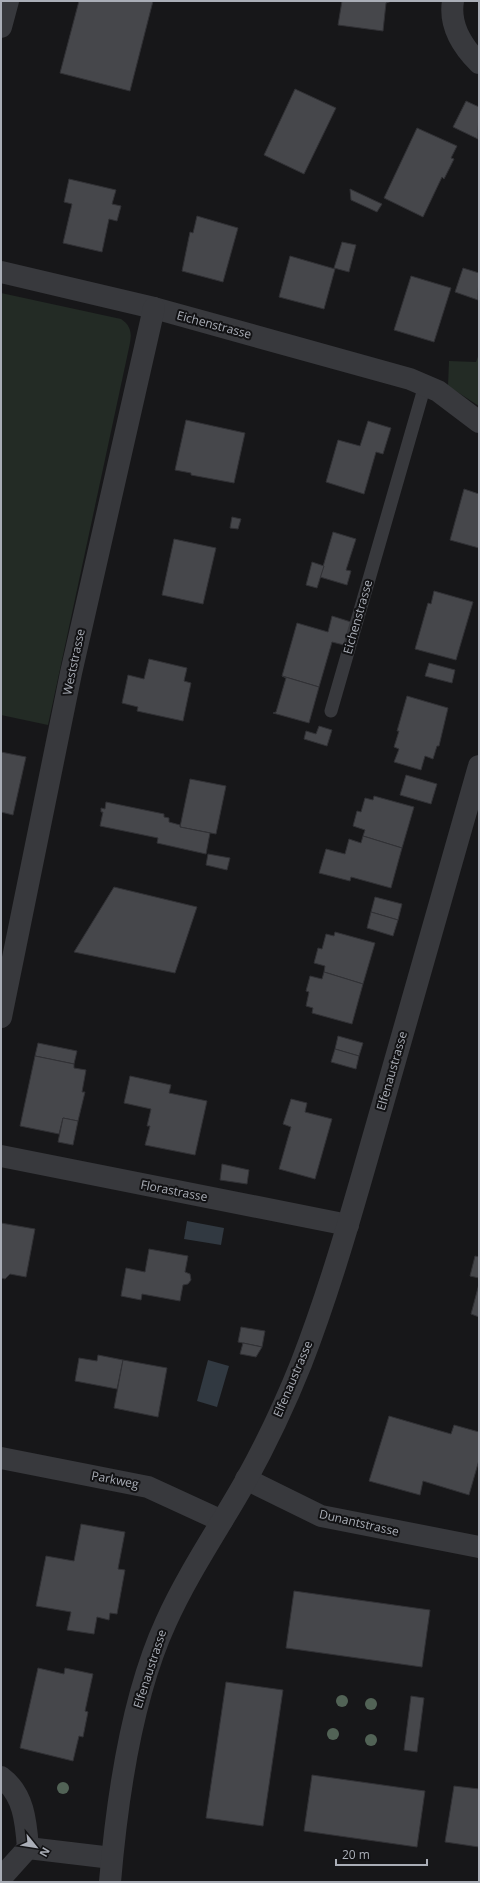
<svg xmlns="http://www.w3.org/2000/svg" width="480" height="1883" viewBox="0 0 480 1883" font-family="'Open Sans',sans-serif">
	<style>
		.green { fill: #232b25 }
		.water { fill: #313941 }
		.building { fill: #46474b; stroke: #313135 }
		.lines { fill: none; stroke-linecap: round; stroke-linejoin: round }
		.service { stroke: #38393d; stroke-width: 13 }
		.minor { stroke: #38393d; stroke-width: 22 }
		.tree { fill: #526356 }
		.labels { text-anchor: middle; stroke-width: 4; stroke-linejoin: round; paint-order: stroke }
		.street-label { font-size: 12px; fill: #aaaeb7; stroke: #121214 }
	</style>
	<rect width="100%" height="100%" fill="#171719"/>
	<g class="green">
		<path d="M1,293L121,319C136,329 130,341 127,357L48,725L1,715Z"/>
		<path d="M479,354V406L448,386L449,361L476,362Z"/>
	</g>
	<g class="water">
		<path d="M187,1221L224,1228L221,1245L184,1239Z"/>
		<path d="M208,1360L229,1366L217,1407L197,1401Z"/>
	</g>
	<g class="building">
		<path d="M79,1H153L130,91L60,73Z"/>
		<path d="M342,1H392L386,3L383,31L338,25Z"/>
		<path d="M295,89L336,108L304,174L264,155Z"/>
		<path d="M466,101L479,107L478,139L453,127Z"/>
		<path d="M417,128L457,146L451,158L454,159L444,179L442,177L423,217L384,198Z"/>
		<path d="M69,179L116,190L112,204L121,206L117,221L109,219L102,252L63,243L72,204L64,202Z"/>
		<path d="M350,189L382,204L377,212L351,200Z"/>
		<path d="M197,216L238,228L223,282L182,271L190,232L193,233Z"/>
		<path d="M342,242L356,245L349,272L334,268Z"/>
		<path d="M290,256L335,269L324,309L279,297Z"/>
		<path d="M463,268L479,273L478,300L455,292Z"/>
		<path d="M411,276L451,288L434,342L394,330Z"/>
		<path d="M186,420L245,433L234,483L191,475V473L175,470Z"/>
		<path d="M368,421L391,428L383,454L376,452L364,494L326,482L338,440L360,446Z"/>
		<path d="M464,489L479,494V548L450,540Z"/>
		<path d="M232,517L241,519L238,529L230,528Z"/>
		<path d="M333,532L356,539L346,570L351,571L347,585L320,577Z"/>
		<path d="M174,539L216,548L203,604L162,595Z"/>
		<path d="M312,562L324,566L317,588L306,585Z"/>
		<path d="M434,591L473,602L456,660L415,649L428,603L431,604Z"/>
		<path d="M332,616L351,622L344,645L332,642L319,687L282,676L297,623L328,632Z"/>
		<path d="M149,659L187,668L184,681L191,683L183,721L137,711L138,707L122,703L128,675L144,679Z"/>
		<path d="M429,663L455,670L452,683L425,676Z"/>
		<path d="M282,676L319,687L309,723L273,713L276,712L286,678Z"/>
		<path d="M407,696L448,708L439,746H437L433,759L425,756L421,770L394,762L399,749L394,747L399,731H397Z"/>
		<path d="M319,726L332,730L327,746L304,739L306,731L316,734Z"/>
		<path d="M1,752L26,757L13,815L1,812Z"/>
		<path d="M406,775L437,784L431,804L400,795Z"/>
		<path d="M190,779L226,786L216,834L180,827Z"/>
		<path d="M374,796L414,807L402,848L363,836L365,830L353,826L357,811L361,812L365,798L373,800Z"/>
		<path d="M106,802L164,814V817L169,818V822L180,825V827L210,833L206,854L157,843L158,838L100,826L103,812H101V808L105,809Z"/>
		<path d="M363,836L402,848L391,888L351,877L350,881L319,873L326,849L345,854L349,839L361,843Z"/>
		<path d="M208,854L230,858L227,870L206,865Z"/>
		<path d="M114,887L197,907L175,973L74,952Z"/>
		<path d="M375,897L402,904L398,920L371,912Z"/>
		<path d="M371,912L398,920L393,936L367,928Z"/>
		<path d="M335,932L375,943L363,984L324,972L325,966L314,963L318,948L322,949L326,934L334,936Z"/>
		<path d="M324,972L363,984L352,1024L312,1013L313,1008L306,1006L309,992L306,991L310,976L322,979Z"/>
		<path d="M338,1036L363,1043L359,1056L335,1049Z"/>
		<path d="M38,1043L77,1051L74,1064L35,1056Z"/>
		<path d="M335,1049L359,1056L356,1069L331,1062Z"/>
		<path d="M35,1056L74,1064V1068L86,1070L82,1092H85L78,1121L63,1118L59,1134L20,1126Z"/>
		<path d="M130,1076L171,1085L169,1093L207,1101L195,1155L145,1145L150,1126H147L151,1109L124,1103Z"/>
		<path d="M291,1099L307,1103L305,1112L332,1119L315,1179L279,1169L291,1127L283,1124Z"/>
		<path d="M63,1118L78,1121L73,1145L58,1142Z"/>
		<path d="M222,1164L249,1170L247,1184L220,1180Z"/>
		<path d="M1,1223L35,1229L26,1277L10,1274L5,1279L1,1278Z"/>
		<path d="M149,1249L188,1256L185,1272L190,1274L191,1280L188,1284L183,1285L180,1301L142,1294L141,1300L121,1296L126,1268L145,1272Z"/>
		<path d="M475,1256L479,1257V1278L470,1276Z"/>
		<path d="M479,1284V1317L471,1314Z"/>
		<path d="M241,1327L265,1331L262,1347L238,1342Z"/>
		<path d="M243,1343L262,1347L256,1357L240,1354Z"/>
		<path d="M98,1355L123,1360L117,1389L75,1381L79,1358L97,1361Z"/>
		<path d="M123,1360L167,1368L158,1417L114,1408Z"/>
		<path d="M389,1416L451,1434L454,1425L479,1432V1460L469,1495L423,1481L420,1495L369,1481Z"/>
		<path d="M81,1524L125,1532L118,1569L125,1570L117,1614L110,1613L109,1620L97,1617L94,1634L67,1630L71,1612L36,1606L46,1556L74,1561Z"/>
		<path d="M294,1591L430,1610L422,1667L286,1648Z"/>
		<path d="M38,1668L64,1674L65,1668L93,1674L85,1711L88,1712L83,1737L79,1736L73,1761L20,1748Z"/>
		<path d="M226,1682L283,1690L263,1826L206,1818Z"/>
		<path d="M411,1696L424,1698L417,1752L404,1750Z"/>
		<path d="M312,1775L425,1791L417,1847L304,1831Z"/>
		<path d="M454,1786L479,1789V1847L445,1842Z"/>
	</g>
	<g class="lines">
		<path class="service" d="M331,711L425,385"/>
		<g class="minor">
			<path d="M453,1C449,25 463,47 479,63"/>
			<path d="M1,27L8,1"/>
			<path d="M1,272L154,308L410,379L438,391L479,422"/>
			<path d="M1,1017L71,673L154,308"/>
			<path d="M1,1156L348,1225"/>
			<path d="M1,1458L148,1487L222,1521"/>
			<path d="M246,1479L321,1516L479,1547"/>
			<path d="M1,1777C24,1794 26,1822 28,1848"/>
			<path d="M28,1848L112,1858"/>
			<path d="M1,1878L28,1848"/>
			<path d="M110,1882C117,1799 131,1698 166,1622C188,1573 219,1528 245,1482C266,1444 285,1404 301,1364C334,1279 358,1190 383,1103C415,990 447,878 479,766"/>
		</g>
	</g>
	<g class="tree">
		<circle cx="342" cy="1701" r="6"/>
		<circle cx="371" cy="1704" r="6"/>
		<circle cx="333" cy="1734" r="6"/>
		<circle cx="371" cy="1740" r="6"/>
		<circle cx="63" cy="1788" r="6"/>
	</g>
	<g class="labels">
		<g class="street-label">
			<text transform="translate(214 325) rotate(15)" y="4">Eichenstrasse</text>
			<text transform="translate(358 617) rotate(-74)" y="4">Eichenstrasse</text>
			<text transform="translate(74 662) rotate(-78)" y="4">Weststrasse</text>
			<text transform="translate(392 1071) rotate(-74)" y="4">Elfenaustrasse</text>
			<text transform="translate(174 1191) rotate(11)" y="4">Florastrasse</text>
			<text transform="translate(293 1379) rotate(-67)" y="4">Elfenaustrasse</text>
			<text transform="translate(115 1480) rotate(11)" y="4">Parkweg</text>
			<text transform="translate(359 1523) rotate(13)" y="4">Dunantstrasse</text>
			<text transform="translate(150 1669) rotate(-72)" y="4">Elfenaustrasse</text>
		</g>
	</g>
	<rect width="480" height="1883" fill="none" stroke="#aaaeb7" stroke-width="4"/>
	<g transform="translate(36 1847) rotate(120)" stroke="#121214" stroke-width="3" paint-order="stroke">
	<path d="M0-3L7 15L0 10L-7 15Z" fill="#aaaeb7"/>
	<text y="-6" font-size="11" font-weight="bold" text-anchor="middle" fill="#aaaeb7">N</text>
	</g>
	<path d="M336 1859v6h91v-6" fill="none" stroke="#aaaeb7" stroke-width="2"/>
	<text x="342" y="1859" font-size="12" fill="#aaaeb7" stroke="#121214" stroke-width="3" paint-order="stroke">20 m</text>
</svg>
